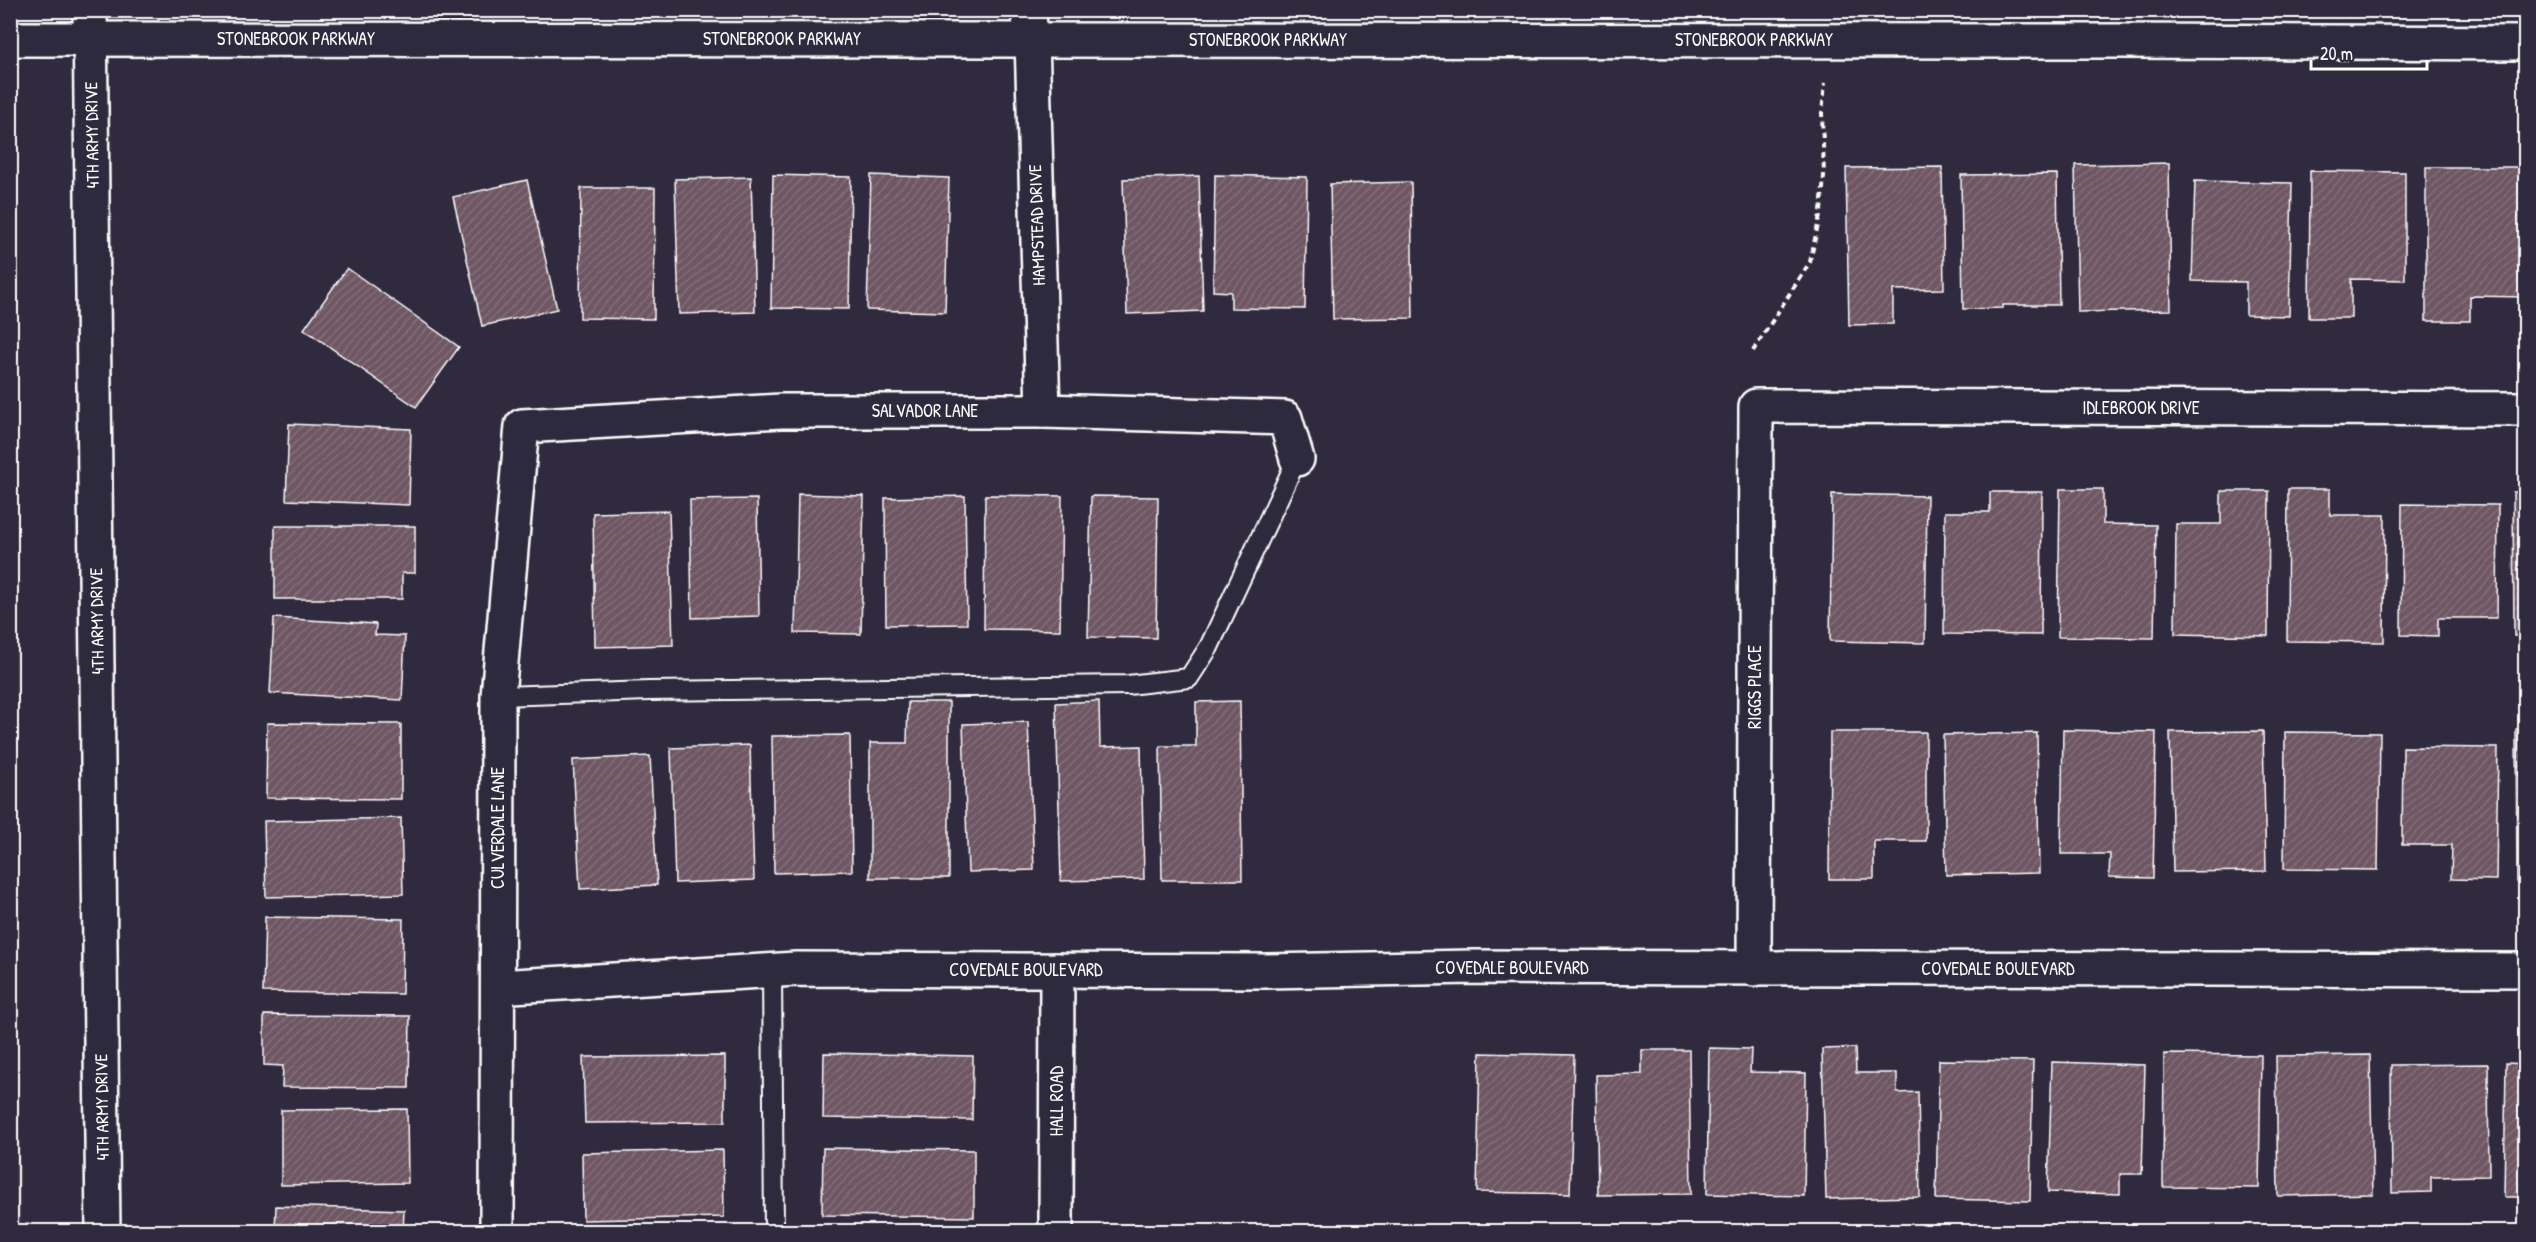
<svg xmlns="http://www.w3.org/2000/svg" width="2536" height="1242" viewBox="0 0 2536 1242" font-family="'Patrick Hand',sans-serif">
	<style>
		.built { fill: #423748 }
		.building { fill: url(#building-hatch); stroke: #fff; stroke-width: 1.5 }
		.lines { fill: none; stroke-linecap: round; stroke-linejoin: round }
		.service-casing { stroke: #fff; stroke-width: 22 }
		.minor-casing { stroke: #fff; stroke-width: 38 }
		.tertiary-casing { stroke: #fff; stroke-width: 38 }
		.secondary-casing { stroke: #fff; stroke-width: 38 }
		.path { stroke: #fff; stroke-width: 4; stroke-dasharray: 6 4.5; stroke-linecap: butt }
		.service { stroke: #2f2a3d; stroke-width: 18 }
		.minor { stroke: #2f2a3d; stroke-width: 33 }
		.tertiary { stroke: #2f2a3d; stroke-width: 33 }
		.secondary { stroke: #2f2a3d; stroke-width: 33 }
		.labels { text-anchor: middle; stroke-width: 5; stroke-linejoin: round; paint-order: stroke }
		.street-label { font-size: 18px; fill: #fff; stroke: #2f2a3d }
	</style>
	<defs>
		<pattern id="building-hatch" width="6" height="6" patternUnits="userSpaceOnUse" patternTransform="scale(1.5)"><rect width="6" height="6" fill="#6e5662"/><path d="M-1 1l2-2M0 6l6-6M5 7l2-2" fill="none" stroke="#846f7a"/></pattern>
	</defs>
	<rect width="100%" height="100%" fill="#2f2a3d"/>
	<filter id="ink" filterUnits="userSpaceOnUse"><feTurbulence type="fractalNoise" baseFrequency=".0167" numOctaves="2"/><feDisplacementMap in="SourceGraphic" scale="12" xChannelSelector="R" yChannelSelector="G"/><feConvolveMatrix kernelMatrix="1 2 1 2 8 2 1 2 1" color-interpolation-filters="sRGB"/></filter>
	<g filter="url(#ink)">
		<path class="built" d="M11,92L21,1231V1232L10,1231Z"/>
		<g class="building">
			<path d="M2169,163L2171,310L2078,312L2075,165Z"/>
			<path d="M1942,167L1944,289L1893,290V324L1849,325L1846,168Z"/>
			<path d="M2426,167H2525V297L2470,296V321H2426Z"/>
			<path d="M2310,171L2405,172V280L2351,279V318H2309Z"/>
			<path d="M2057,174L2059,305H2003V308L1963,309L1961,175Z"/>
			<path d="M773,175L851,177L849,309L771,308Z"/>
			<path d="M871,175L949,178L945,312L867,310Z"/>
			<path d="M1215,175L1307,177L1305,309L1231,308V292L1213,291Z"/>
			<path d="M1199,176L1203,311L1127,314L1123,179Z"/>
			<path d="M751,177L755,312L679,314L675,179Z"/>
			<path d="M527,180L557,309L482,326L453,197Z"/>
			<path d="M2195,181L2292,183L2289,316L2246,315V282L2192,281Z"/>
			<path d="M1411,182L1413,318L1333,319L1330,184Z"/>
			<path d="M581,188H655L654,319L580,318Z"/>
			<path d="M347,268L459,347L416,407L304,329Z"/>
			<path d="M289,424L411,429L409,505L286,500Z"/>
			<path d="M2060,489H2103V524L2156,525L2154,638L2058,637Z"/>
			<path d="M2288,489H2330V515H2385L2384,642L2287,641Z"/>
			<path d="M2221,491H2269L2268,636L2175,634L2176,524H2221Z"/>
			<path d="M1990,492H2042L2041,635L1944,634L1945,512H1990Z"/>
			<path d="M2513,492H2526V636H2514Z"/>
			<path d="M798,494L864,496L861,634L795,633Z"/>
			<path d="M1832,494L1927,496L1925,643L1830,641Z"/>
			<path d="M985,495L1062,496L1060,630L984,629Z"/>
			<path d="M965,496L967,624L886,625L885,498Z"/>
			<path d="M1091,496L1158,497L1156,638L1088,637Z"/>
			<path d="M757,499L759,616L692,618L690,500Z"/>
			<path d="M2402,504L2498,505L2497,618H2438V636L2401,635Z"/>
			<path d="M669,511L673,645L595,647L593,513Z"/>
			<path d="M275,526H415V573H402V599H275Z"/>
			<path d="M274,618L376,624L375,635L405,636L402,700L270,693Z"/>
			<path d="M1099,701L1100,747L1141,746L1144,879L1061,881L1056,703Z"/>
			<path d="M1240,701L1242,880H1162L1160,746H1196V702Z"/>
			<path d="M908,702H949V878H870V743H907Z"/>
			<path d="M1028,722L1034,870L968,872L963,724Z"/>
			<path d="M267,723L401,724V799L266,798Z"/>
			<path d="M2516,729H2526V882H2517Z"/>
			<path d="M2063,730L2156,732L2153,878L2109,877L2110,854H2061Z"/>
			<path d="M2263,731L2266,871L2173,872L2170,732Z"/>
			<path d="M1830,732H1926V841H1874V879H1829Z"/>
			<path d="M2285,732L2380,733L2378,870L2284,869Z"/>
			<path d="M2037,733L2039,873L1946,875L1943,735Z"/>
			<path d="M850,735L852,871L774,873L772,736Z"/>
			<path d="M750,745L754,880L675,883L671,748Z"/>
			<path d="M2403,747L2498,748L2496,880L2451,879L2452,845H2402Z"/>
			<path d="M650,756L657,885L580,889L573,760Z"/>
			<path d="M401,818L403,894L266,897L264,821Z"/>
			<path d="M265,917L403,919L402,994L263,992Z"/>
			<path d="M264,1015L410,1016L409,1088L282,1087L283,1066L264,1065Z"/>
			<path d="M1709,1048L1751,1049L1750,1072L1806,1073L1804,1196L1707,1194Z"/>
			<path d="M1855,1048L1856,1073H1897V1093L1918,1092L1920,1197L1826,1199L1822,1049Z"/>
			<path d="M1642,1050H1689L1691,1194L1598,1195L1596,1075L1642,1074Z"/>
			<path d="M824,1053L973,1056L972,1120L823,1118Z"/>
			<path d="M1480,1053L1574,1055L1570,1194L1477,1192Z"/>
			<path d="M2164,1054L2261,1055L2259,1188L2163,1187Z"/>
			<path d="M2370,1055L2373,1194L2278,1196L2276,1056Z"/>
			<path d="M725,1056V1122L585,1123L583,1057Z"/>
			<path d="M1939,1060L2033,1061L2030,1201L1936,1199Z"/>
			<path d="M2052,1062L2145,1065L2142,1174H2120V1194L2048,1192Z"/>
			<path d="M2506,1063L2526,1064V1197H2504Z"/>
			<path d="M2488,1064L2489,1176L2431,1177V1192L2392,1193L2391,1065Z"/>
			<path d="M407,1109L408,1183L281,1185V1110Z"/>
			<path d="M823,1148L974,1150V1217L822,1215Z"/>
			<path d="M723,1150L724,1217L583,1220L582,1153Z"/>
			<path d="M276,1206L404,1210L403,1232H275Z"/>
		</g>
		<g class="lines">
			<g class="service-casing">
				<g id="service">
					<path d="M498,696L649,691L1128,685L1189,678L1209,647L1297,459"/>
					<path d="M772,971L774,1232"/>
				</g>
			</g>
			<g class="minor-casing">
				<g id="minor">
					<path d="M1028,10L1032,39L1043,411"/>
					<path d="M1754,969L1756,406L2526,409"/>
					<path d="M498,987L796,969L1266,971L1473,967L2526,970"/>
					<path d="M497,1232L498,696L522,426L781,411H1043L1285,418L1297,459"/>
					<path d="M1056,1232L1057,970"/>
				</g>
			</g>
			<g class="tertiary-casing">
				<path id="tertiary" d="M90,10L103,1232"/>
			</g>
			<g class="secondary-casing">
				<path id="secondary" d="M10,39L2116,41L2526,43"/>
			</g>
			<path class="path" d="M1753,351L1810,262L1821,211L1824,176L1822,113L1825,83"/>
			<use href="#service" class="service"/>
			<use href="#minor" class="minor"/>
			<use href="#tertiary" class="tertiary"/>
			<use href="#secondary" class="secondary"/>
		</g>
	</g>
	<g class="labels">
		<g class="street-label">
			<text x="296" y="45">STONEBROOK PARKWAY</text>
			<text x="782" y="45">STONEBROOK PARKWAY</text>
			<text x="1268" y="46">STONEBROOK PARKWAY</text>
			<text x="1754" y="46">STONEBROOK PARKWAY</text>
			<text transform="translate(92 135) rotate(-91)" y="6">4TH ARMY DRIVE</text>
			<text transform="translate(1037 225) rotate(-92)" y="6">HAMPSTEAD DRIVE</text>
			<text x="2141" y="414">IDLEBROOK DRIVE</text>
			<text x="925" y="417">SALVADOR LANE</text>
			<text transform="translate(97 621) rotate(-91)" y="6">4TH ARMY DRIVE</text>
			<text transform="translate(1755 687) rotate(-90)" y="6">RIGGS PLACE</text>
			<text transform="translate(498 828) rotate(-90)" y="6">CULVERDALE LANE</text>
			<text x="1512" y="974">COVEDALE BOULEVARD</text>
			<text x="1998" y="975">COVEDALE BOULEVARD</text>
			<text x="1026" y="976">COVEDALE BOULEVARD</text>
			<text transform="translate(1057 1101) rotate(-90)" y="6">HALL ROAD</text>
			<text transform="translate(102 1107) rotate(-91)" y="6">4TH ARMY DRIVE</text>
		</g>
	</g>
	<rect width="2536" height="1242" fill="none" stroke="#2f2a3d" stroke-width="36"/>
	<rect x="18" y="18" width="2500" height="1206" fill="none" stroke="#fff" stroke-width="2" filter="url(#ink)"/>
	<path d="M2311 60v9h116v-9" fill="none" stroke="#ffffff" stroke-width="3"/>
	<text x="2320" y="60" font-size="18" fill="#ffffff" stroke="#2f2a3d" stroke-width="4.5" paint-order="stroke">20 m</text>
</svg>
